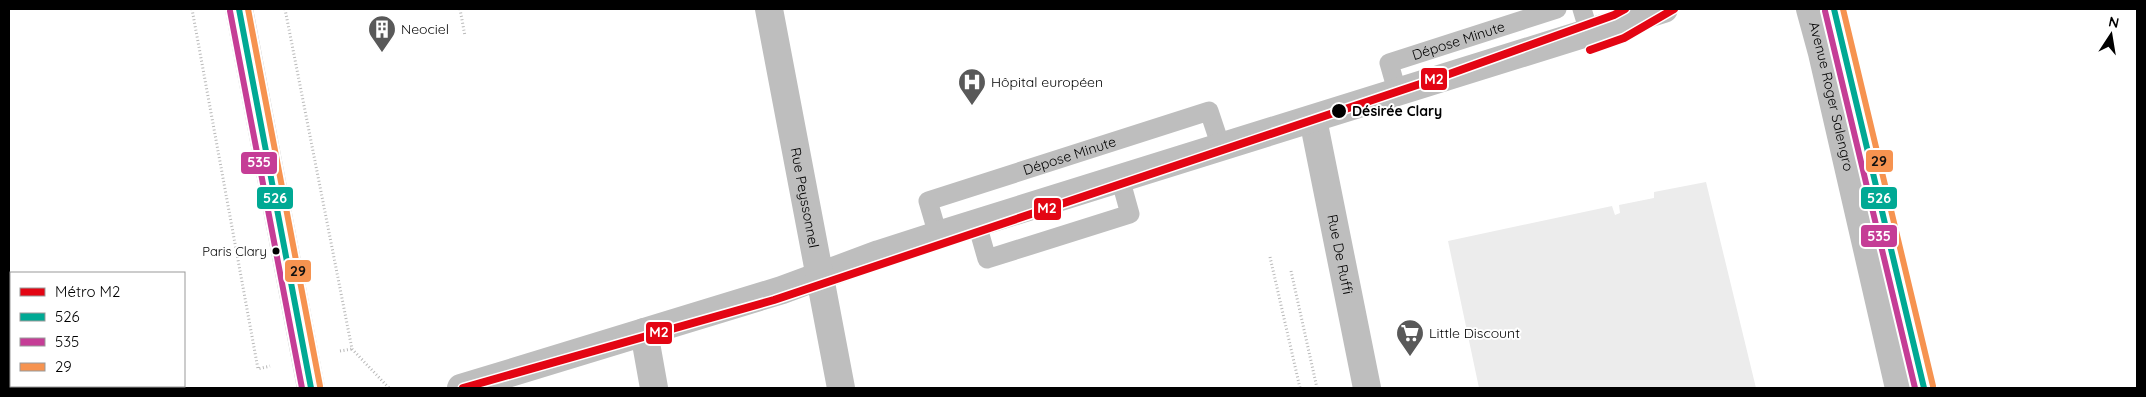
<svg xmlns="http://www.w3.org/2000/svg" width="2146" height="397" viewBox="0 0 2146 397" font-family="Quicksand,sans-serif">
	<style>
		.green { fill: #ececec }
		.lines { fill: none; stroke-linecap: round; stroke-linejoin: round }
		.path { stroke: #b9b9b9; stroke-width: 3; stroke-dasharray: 1 2.5; stroke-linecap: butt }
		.service { stroke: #bebebe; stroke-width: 19 }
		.minor { stroke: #bebebe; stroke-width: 28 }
		.tertiary { stroke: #bebebe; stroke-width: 28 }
		.bus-1-casing { stroke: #fff; stroke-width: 10 }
		.bus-2-casing { stroke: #fff; stroke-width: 10 }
		.bus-3-casing { stroke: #fff; stroke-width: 10 }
		.bus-1 { stroke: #00a994; stroke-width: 6 }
		.bus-2 { stroke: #c53d96; stroke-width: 6 }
		.bus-3 { stroke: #f69350; stroke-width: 6 }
		.metro-1-casing { stroke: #fff; stroke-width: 11 }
		.metro-1 { stroke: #e30513; stroke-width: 8 }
		.stop-dot { fill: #000; stroke: #fff; stroke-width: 2 }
		.labels { text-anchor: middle; stroke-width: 4; stroke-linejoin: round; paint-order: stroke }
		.bus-label { font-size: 13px; fill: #000; stroke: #fff; text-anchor: end }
		.poi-label { font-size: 14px; fill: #000; stroke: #fff; text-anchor: start }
		.street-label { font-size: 14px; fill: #000; stroke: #fff }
		.stop-label { font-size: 14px; font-weight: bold; fill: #000; stroke: #fff; text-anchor: start }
		.line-badge { stroke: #fff; stroke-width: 2 }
		.badge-label { font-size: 14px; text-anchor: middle; font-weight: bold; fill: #fff }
		.pale-badge-label { font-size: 14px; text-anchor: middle; font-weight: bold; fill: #111 }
	</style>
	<rect width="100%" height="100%" fill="#fff"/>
	<path class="green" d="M1706,182L1756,388H1479L1448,241L1612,206L1615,215L1620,213L1619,205L1654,198V192Z"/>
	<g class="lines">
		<g class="path">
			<path d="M192,9L258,369L270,366"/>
			<path d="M285,9L352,349L389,388"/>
			<path d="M460,9L465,36"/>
			<path d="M1270,257L1300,388"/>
			<path d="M1291,271L1317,388"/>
			<path d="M340,351L352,349"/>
		</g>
		<g class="service">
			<path d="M1582,9L1589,32"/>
			<path d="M1834,9L1924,388"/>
			<path id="s1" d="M1397,91L1389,63L1557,9"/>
			<path d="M977,224L987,259L1130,214L1120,178"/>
			<path id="s2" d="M938,235L928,201L1209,111L1221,147"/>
		</g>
		<g class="minor">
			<path id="s3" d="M1810,9L1822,53L1899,388"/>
			<path id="s4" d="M1313,119L1367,388"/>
			<path d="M644,332L654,388"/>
			<path d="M461,388L782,290L879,254L938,235L1664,9"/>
		</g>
		<g class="tertiary">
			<path d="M239,9L311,388"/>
			<path id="s5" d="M769,9L841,388"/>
		</g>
		<g class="bus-1-casing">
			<g id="bus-1">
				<path d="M239,9L311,388"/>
				<path d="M1834,9L1924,388"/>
			</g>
		</g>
		<g class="bus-2-casing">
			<g id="bus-2">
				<path d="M230,11L302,388"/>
				<path d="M1825,11L1915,388"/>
			</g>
		</g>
		<g class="bus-3-casing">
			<g id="bus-3">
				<path d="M248,9L320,386"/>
				<path d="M1843,9L1933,386"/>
			</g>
		</g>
		<use href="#bus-1" class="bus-1"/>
		<use href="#bus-2" class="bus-2"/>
		<use href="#bus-3" class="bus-3"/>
		<g class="metro-1-casing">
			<g id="metro-1">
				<path d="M1590,50L1624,38L1674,9"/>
				<path d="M463,388L774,300L1441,77L1614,15L1625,9"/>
			</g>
		</g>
		<use href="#metro-1" class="metro-1"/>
	</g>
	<defs>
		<g id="building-pin" transform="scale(1.4375)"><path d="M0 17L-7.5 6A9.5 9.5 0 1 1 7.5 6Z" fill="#595959" stroke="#fff"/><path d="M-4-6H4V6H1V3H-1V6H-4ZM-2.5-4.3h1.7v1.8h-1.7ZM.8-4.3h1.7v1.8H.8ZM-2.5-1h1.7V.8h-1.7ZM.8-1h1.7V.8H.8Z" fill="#fff"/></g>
		<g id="hospital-pin" transform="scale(1.4375)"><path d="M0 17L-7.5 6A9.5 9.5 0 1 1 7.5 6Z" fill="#595959" stroke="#fff"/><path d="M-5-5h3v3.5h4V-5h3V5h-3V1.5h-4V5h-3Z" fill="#fff"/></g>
		<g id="supermarket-pin" transform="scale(1.4375)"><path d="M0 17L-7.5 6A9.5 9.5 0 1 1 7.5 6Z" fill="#595959" stroke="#fff"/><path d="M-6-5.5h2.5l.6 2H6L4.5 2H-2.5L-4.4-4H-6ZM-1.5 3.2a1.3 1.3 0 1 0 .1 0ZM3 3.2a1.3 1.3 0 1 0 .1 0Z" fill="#fff"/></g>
	</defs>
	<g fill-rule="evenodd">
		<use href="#building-pin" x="382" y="29"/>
		<use href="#hospital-pin" x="972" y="82"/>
		<use href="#supermarket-pin" x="1410" y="333"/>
	</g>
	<g class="stop-dot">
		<circle cx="1339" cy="111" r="8"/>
		<circle cx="276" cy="251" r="4.5"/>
	</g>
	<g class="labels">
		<g class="bus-label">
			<text x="267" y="256">Paris Clary</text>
		</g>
		<g class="poi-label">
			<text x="401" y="34">Neociel</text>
			<text x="991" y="87">Hôpital européen</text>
			<text x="1429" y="338">Little Discount</text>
		</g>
		<g class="street-label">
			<text dy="5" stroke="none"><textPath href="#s1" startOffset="102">Dépose Minute</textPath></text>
			<text dy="5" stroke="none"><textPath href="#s3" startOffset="90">Avenue Roger Salengro</textPath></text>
			<text dy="5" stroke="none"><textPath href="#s2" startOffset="184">Dépose Minute</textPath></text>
			<text dy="5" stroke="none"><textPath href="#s5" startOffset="192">Rue Peyssonnel</textPath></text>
			<text dy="5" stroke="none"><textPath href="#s4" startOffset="138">Rue De Ruffi</textPath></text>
		</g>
		<g class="stop-label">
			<text x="1352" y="116">Désirée Clary</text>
		</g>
	</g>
	<g class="line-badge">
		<rect x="1420" y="67" width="28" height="24" rx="5" fill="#e30513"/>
		<rect x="1865" y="149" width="29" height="24" rx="5" fill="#f69350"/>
		<rect x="240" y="151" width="38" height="24" rx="5" fill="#c53d96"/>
		<rect x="256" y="186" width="38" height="24" rx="5" fill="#00a994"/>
		<rect x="1860" y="186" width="38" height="24" rx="5" fill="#00a994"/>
		<rect x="1033" y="197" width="29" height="24" rx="5" fill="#e30513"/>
		<rect x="1860" y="224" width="38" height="24" rx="5" fill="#c53d96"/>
		<rect x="284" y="259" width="28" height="24" rx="5" fill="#f69350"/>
		<rect x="645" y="321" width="28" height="24" rx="5" fill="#e30513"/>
	</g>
	<g class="badge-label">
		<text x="1434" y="84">M2</text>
		<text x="259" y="167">535</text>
		<text x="275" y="203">526</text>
		<text x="1879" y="203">526</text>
		<text x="1047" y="213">M2</text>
		<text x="1879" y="241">535</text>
		<text x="659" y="337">M2</text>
	</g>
	<g class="pale-badge-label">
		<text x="1879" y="166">29</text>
		<text x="298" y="276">29</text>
	</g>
	<rect width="2146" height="397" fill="none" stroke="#000000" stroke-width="20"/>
	<rect x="10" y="272" width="175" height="115" fill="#ffffff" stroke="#999999"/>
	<rect x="20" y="288" width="25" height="8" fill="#e30513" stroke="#999999"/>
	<text x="55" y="297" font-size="15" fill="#000000">Métro M2</text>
	<rect x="20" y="313" width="25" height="8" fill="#00a994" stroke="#999999"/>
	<text x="55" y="322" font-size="15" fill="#000000">526</text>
	<rect x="20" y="338" width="25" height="8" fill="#c53d96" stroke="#999999"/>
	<text x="55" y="347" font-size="15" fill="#000000">535</text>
	<rect x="20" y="363" width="25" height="8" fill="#f69350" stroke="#999999"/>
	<text x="55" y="372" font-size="15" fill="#000000">29</text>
	<g transform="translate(2111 35) rotate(12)" stroke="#ffffff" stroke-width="4" paint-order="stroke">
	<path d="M0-4L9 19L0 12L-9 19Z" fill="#000000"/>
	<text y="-8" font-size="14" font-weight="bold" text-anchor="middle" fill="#000000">N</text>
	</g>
</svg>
